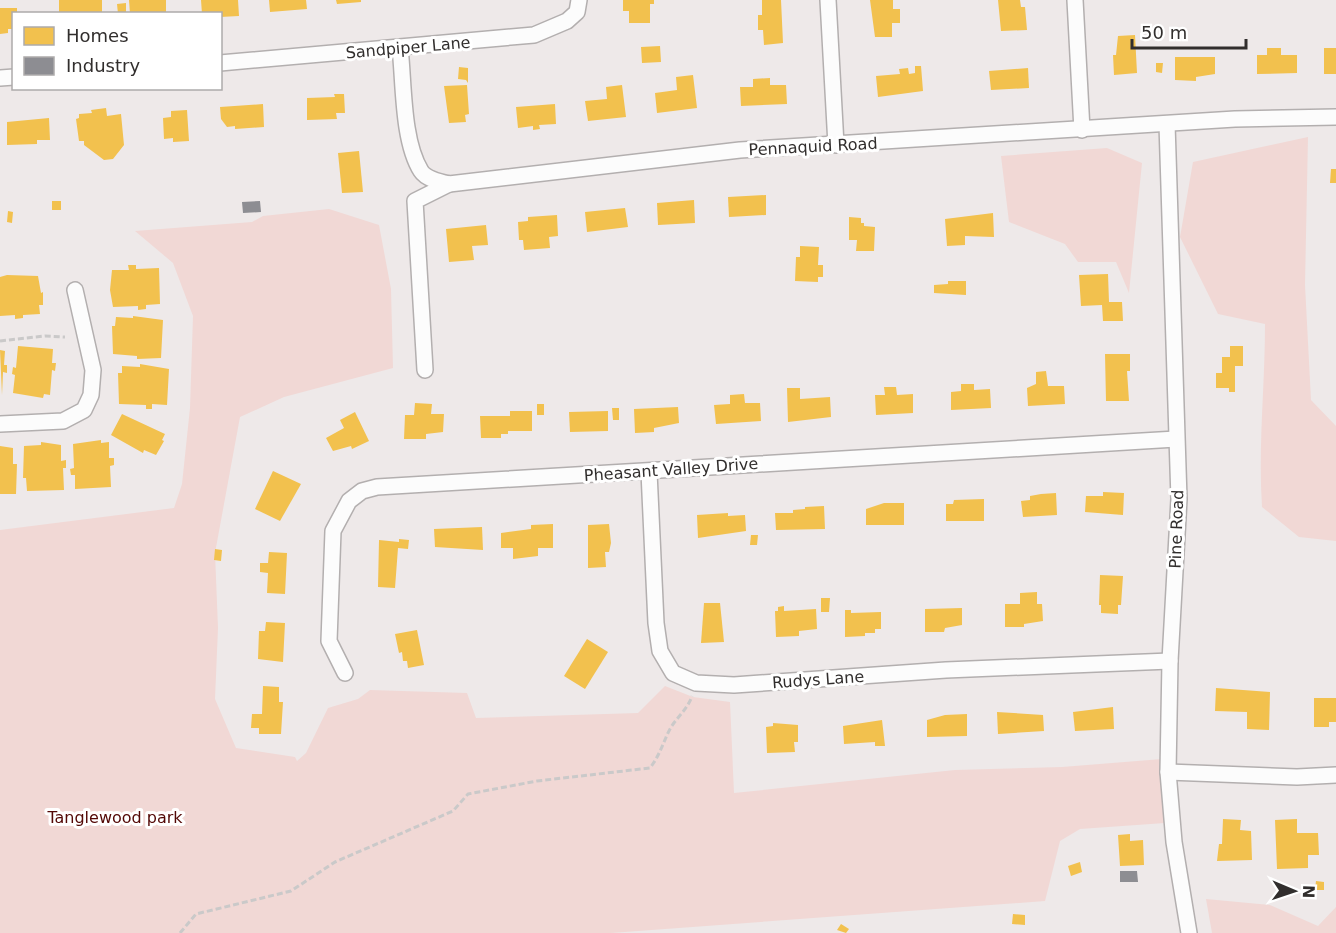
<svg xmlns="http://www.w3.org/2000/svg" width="1336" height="933" viewBox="0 0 1336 933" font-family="'DejaVu Sans',sans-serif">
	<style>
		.green { fill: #f1d8d5 }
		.homes { fill: #f2c14e }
		.industry { fill: #8d8d92 }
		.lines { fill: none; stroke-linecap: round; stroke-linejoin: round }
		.minor-casing { stroke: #b3afaf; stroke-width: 18 }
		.path { stroke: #cac9c9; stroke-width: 3; stroke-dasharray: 6 3; stroke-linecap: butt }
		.minor { stroke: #fcfcfc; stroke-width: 15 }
		.labels { text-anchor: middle; stroke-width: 6; stroke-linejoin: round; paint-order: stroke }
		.street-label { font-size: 16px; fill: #312e2d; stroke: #fff }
		.park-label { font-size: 16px; fill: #530806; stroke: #fff }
	</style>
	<rect width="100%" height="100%" fill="#eee9e9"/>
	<g class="green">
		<path d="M1308,137L1305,285L1311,400L1336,426V541L1299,537L1262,507C1258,446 1265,386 1265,324L1218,314L1180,237L1193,162Z"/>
		<path d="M1107,148L1142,163L1129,293L1116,262H1078L1065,244L1009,222L1001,156Z"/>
		<path d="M329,209L379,225L391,289L393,368L284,397L240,417L215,553L218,628L215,699L236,748L295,757L297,761L306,753L328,708L358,699L370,690L467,693L476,718L638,713L665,686L693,697L730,702L734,793L955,770L1062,767L1162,759L1165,823L1080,829L1060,841L1045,901L611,933H0V530L174,508L182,484L190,408L193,316L173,263L135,231L252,222L263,216Z"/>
		<path d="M1206,899L1270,905L1318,926L1336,907V933H1212Z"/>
	</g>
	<g class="homes">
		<rect x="59" y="0" width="43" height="14"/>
		<path d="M129,0H166V14H130Z"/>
		<path d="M201,0H238L239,16L220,17V14H202Z"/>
		<path d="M269,0H306L307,9L270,12Z"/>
		<path d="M336,0H361V2L337,4Z"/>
		<path d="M623,0H654V4H650V23H629V11H623Z"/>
		<path d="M762,0H781L783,43L764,45L763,30H758V15H762Z"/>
		<path d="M870,0H893V9H900V23H892V37H875Z"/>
		<path d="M998,0H1020L1021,7H1025L1027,30L1001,31Z"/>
		<path d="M126,3V14H118L117,4Z"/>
		<path d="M0,8H17V14H14V29H8V33L0,34Z"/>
		<path d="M1135,35L1137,73L1114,75L1113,55H1116L1118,36Z"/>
		<path d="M660,46L661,62L642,63L641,47Z"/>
		<path d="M1267,48H1281V55H1297V73L1257,74V55H1267Z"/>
		<rect x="1324" y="48" width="12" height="26"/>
		<path d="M1175,57H1215V74L1196,77V81L1175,80Z"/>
		<path d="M1156,63H1163L1162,73L1156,72Z"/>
		<path d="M915,66H921L923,91L878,97L876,76L900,74L899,69L908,68L909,74L915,73Z"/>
		<path d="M459,67L468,68V83L466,80L458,79Z"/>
		<path d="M1028,68L1029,88L991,90L989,71Z"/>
		<path d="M693,75L697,108L657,113L655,93L677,90L676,77Z"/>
		<path d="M770,78V85H786L787,104L741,106L740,87H753V79Z"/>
		<path d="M467,85L469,114L465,115L466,122L449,123L444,86Z"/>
		<path d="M622,85L626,117L588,121L585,101L607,99L606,87Z"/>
		<path d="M334,94H344L345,113H336L337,119L307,120V98L335,97Z"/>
		<path d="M263,104L264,127L235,129V126L227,127L221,119L220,107Z"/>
		<path d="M555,104L556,124L539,125L540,129L533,130V126L518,128L516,107Z"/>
		<path d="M106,108L107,116L121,114L124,145L113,159L104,160L84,145V141H79L76,119L79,118V114L92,113L91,110Z"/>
		<path d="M187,110L189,141L173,142V138L164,139L163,118L171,117V111Z"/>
		<path d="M49,118L50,140H37V144L7,145V122Z"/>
		<path d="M359,151L363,192L342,193L338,153Z"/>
		<path d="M1331,169H1336V183H1330Z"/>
		<path d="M766,195V215L729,217L728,197Z"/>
		<path d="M694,200L695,223L658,225L657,203Z"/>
		<rect x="52" y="201" width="9" height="9"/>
		<path d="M625,208L628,227L587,232L585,212Z"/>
		<path d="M8,211L13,212L12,223L7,222Z"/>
		<path d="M993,213L994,237L965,236V245L947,246L945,219Z"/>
		<path d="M557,215L558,236L549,237L550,248L524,250L523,240H519L518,222L528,221V217Z"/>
		<path d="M849,217L861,218V223H864V226L875,227L874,251H856L857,240H849Z"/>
		<path d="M486,225L488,245L472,246L474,260L449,262L446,229Z"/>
		<path d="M800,246L819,247L818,265H823V277H818V282L795,281L796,257H800Z"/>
		<path d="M128,265H136V269L159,268L160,304L146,305V309L138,310V306L113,307L110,290L112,270H129Z"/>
		<path d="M1108,274L1109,302H1122L1123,321H1103L1102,305L1081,306L1079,275Z"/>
		<path d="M7,275L38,276L41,293L43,292V305H39L40,314L23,315V318L15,319V315L0,316V277Z"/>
		<path d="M948,281H966V295L934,293V285L948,284Z"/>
		<path d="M133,316L163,320L161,358L137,359V356L113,354L112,326H115L116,317L133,318Z"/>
		<path d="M18,346L53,349L52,363H56L55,371L52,370L50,395L44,394L43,398L13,393L15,375L12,374L13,367L16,368Z"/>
		<path d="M1230,346H1243V366H1235V392H1229V388H1216V373H1222V357H1230Z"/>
		<path d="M0,350L5,351L4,365H7V373L3,372L2,395Z"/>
		<path d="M1105,354H1130V371H1127L1129,401H1106Z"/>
		<path d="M140,364L169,369L167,405L152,404V409H146V405L119,404L118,373H122V366L140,367Z"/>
		<path d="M1046,371L1048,386H1064L1065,404L1028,406L1027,388L1036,384V372Z"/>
		<path d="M961,384H974V390L990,389L991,408L951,410V392L961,391Z"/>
		<path d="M884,387H896L897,395L913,394V413L876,415L875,395H885Z"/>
		<path d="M787,388H800V399L830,397L831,417L788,422Z"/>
		<path d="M744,394L745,403H760L761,421L716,424L714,405L730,404V395Z"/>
		<path d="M415,403L432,404L431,414H444L443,432L426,434V439H404L405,415H414Z"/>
		<rect x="537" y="404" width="7" height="11"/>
		<path d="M678,407L679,423L654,428V432L635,433L634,409Z"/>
		<path d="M612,408H619V420H613Z"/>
		<path d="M510,411H532V431H508V434H501V438H481L480,416H510Z"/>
		<path d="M608,411V431L570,432L569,412Z"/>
		<path d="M355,412L369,441L352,449L351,446L333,451L326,438L344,428L340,420Z"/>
		<path d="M122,414L165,434L162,440L164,441L156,455L144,450L143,453L111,435Z"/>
		<path d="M101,440V443L109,442V458H114V465L110,466L111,487L75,489V475H71L70,469L74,468L73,444Z"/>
		<path d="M41,442L61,445V461L66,460V468H63L64,490L27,491L26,478H23L24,446L41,445Z"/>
		<path d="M0,446L13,448V464H17L16,494H0Z"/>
		<path d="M273,471L301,484L280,521L255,509Z"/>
		<path d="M1103,492L1124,493L1123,515L1085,512L1086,496H1103Z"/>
		<path d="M1056,493L1057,515L1023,517L1021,501L1030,500V496L1041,494Z"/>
		<path d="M984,499V521H946V504H953L954,500Z"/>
		<path d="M884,503H904V525H866V509Z"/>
		<path d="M824,506L825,529L776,530L775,513H793V510L805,509V507Z"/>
		<path d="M728,513V516L745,515L746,531L698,538L697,515Z"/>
		<path d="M553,524V548H538V556L513,559V548H501V533L531,529V525Z"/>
		<path d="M609,524L611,543L609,552H605L606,567L588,568V525Z"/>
		<path d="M482,527L483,550L435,547L434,529Z"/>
		<path d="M751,535H758L757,545H750Z"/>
		<path d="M399,539L409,540L408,549L398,548L395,588L378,587L379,540L399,542Z"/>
		<path d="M215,549L222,550L221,561L214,560Z"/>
		<path d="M269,552L287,553L285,594L267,593L268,573L260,572V563H268Z"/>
		<path d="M1100,575L1123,576L1121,605H1118V614L1101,613V605H1099Z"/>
		<path d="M1037,592V604H1042L1043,621L1024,624V627H1005V604H1020V593Z"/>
		<path d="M821,598H830L829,612H821Z"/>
		<path d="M704,603H720L724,642L701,643Z"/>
		<path d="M784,606V611L816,609L817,629L799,631V636L776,637L775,611H778V607Z"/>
		<path d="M962,608V625L945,628L944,632H925V609Z"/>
		<path d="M845,610H851V613L881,612V629H875V633H865V636L845,637Z"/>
		<path d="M266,622L285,623L283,662L258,659L259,631H265Z"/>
		<path d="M417,630L424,665L408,668L407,661H403L402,652L399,653L395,634Z"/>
		<path d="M587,639L608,652L585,689L564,676Z"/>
		<path d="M263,686L279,687V702H283L281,734H259V728H251L252,714H262Z"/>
		<path d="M1216,688L1270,692L1269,730L1247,729V712L1215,711Z"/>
		<path d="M1314,698H1336V722H1329V727H1314Z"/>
		<path d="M1113,707L1114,729L1075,731L1073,712Z"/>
		<path d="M997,712L1043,715L1044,731L998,734Z"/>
		<path d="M967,714V736L927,737V720L945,715Z"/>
		<path d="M882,720L885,746H875V742L844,744L843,726Z"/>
		<path d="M773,723L798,725V742H794L795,752L767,753L766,727L773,726Z"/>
		<path d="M1223,819L1241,820L1240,830L1251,831L1252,860L1217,861L1219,844H1222Z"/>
		<path d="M1297,819V833H1318L1319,855H1308V868L1277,869L1275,820Z"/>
		<path d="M1130,834V841L1143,840L1144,865L1120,866L1118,835Z"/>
		<path d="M1080,862L1082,872L1071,876L1068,866Z"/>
		<path d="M1316,881L1324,882V890H1315Z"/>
		<path d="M1013,914L1025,915V925L1012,924Z"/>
		<path d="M841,924L849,929L846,933L837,930Z"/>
	</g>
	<g class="industry">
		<path d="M260,201L261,212L243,213L242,202Z"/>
		<path d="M1120,871H1137L1138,882H1120Z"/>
	</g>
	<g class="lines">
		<g class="minor-casing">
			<g id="minor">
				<path d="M828,0L836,145"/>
				<path d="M1075,0L1082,130"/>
				<path d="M400,48C404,82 402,141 421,171C426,179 440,182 449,184L740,150L1235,119L1336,117"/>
				<path d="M220,63L534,35L567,21L577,12L579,0"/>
				<path d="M0,78L14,77"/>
				<path d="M1167,124L1179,499L1170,661L1168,772L1174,842L1189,933"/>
				<path d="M425,370L415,201L449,184"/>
				<path d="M0,424L63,421L84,410L91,395L93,370L75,290"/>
				<path d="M649,472L656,623L660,651L673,673L696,683L734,685L946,670L1170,661"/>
				<path d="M345,673L329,641L333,531L349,501L362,491L377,487L1176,439"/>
				<path d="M1168,772L1297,777L1336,775"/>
			</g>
		</g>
		<g class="path">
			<path d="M0,341L45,336L65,337"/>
			<path d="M180,933L196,914L291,891L335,862L453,811L468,794L537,781L650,768C659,756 662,746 668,733C674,719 687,711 692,696"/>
		</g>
		<use href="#minor" class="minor"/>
	</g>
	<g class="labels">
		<g class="street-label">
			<text transform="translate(408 47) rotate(-5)" y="6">Sandpiper Lane</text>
			<text transform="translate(813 146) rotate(-3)" y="6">Pennaquid Road</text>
			<text transform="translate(671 469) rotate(-4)" y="6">Pheasant Valley Drive</text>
			<text transform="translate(1176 529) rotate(-88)" y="6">Pine Road</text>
			<text transform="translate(818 679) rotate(-4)" y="6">Rudys Lane</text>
		</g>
		<g class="park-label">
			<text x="115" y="823">Tanglewood park</text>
		</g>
	</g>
	<rect x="12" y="12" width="210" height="78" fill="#ffffff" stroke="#adabab" stroke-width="1.5"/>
	<rect x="24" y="27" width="30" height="18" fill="#f2c14e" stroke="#adabab" stroke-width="1.5"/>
	<text x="66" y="42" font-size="18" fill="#312e2d">Homes</text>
	<rect x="24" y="57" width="30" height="18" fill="#8d8d92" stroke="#adabab" stroke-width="1.5"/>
	<text x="66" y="72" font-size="18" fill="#312e2d">Industry</text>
	<g transform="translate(1294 891) rotate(92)" stroke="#ffffff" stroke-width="4.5" paint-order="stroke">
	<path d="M0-4.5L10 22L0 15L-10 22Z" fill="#312e2d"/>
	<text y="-9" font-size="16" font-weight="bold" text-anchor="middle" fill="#312e2d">N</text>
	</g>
	<path d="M1132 39v9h114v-9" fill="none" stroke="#312e2d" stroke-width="3"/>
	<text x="1141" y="39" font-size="18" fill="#312e2d" stroke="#ffffff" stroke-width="4.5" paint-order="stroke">50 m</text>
</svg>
